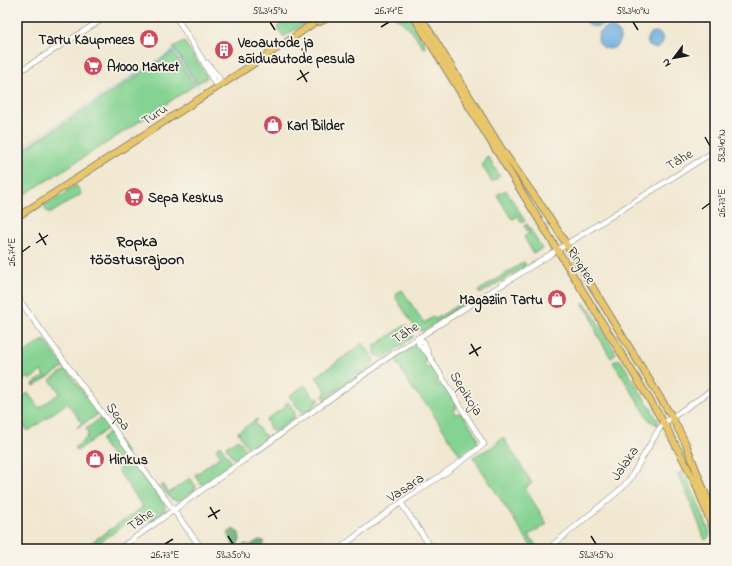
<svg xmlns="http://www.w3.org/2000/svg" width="732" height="566" viewBox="0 0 732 566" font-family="'Indie Flower',sans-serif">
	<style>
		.green { fill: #84d392; stroke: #507857 }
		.forest { fill: #6bb57c; stroke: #44684c }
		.water { fill: #69aedf; stroke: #42657e }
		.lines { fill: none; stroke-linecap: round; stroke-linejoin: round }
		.stream { stroke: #69aedf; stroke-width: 1 }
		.minor-casing { stroke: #868276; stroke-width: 6 }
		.major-casing { stroke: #868276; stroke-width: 8 }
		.minor { stroke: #fff; stroke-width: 5 }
		.major { stroke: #e9c769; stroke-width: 6 }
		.ticks { fill: none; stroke: #1c1c1c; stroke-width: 1.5 }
		.labels { text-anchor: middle; stroke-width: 3.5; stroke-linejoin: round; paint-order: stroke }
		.poi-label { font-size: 14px; font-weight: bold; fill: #1c1c1c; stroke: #f7f3e8; text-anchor: start }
		.street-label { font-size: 14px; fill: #1c1c1c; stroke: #f7f3e8 }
		.quarter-label { font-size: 16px; font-weight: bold; fill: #1c1c1c; stroke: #f7f3e8 }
		.neatline { fill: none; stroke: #1c1c1c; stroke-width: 1.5 }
		.ticks-label { font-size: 10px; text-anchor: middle; fill: #1c1c1c }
	</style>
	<rect width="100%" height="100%" fill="#f7f3e8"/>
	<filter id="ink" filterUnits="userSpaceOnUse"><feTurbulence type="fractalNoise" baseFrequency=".025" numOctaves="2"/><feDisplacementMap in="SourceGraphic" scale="8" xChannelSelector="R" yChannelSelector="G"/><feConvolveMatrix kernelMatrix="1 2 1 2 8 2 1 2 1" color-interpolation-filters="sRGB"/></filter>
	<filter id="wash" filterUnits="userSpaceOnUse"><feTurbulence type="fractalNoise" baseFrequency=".012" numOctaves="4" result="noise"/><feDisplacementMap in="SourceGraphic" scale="16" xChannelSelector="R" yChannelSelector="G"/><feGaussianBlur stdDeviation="0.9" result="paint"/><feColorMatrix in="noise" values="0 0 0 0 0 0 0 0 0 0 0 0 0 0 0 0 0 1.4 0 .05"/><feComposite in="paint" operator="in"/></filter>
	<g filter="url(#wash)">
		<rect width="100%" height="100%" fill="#f1e8d1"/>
		<g class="green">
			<path d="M289,17H316L285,36H283L277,27Z"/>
			<path d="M395,17H410L425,44V48L424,49C415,34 409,27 395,17Z"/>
			<path d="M184,41L205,73L207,78L197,83L173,47Z"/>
			<path d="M173,52L195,85L105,144L17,199V154Z"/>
			<path d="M488,157L499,175V177L492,182L482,165L485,162V159Z"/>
			<path d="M76,185L81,193L80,195L51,213L46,211L44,205L66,193L67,190Z"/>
			<path d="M506,190L525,221L522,223L518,216L513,219L511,218L497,195Z"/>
			<path d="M527,224L542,249L533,253L524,237L529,233L524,226Z"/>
			<path d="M524,262L526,266L480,294L478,291Z"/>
			<path d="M402,290L424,323L433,317L436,319L467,299L468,302L425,330L421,331L416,329L396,298L397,293Z"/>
			<path d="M584,303L590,309L615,351V355L611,358L598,336L591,316L583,304Z"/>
			<path d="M406,325L413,336L412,338L384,358L378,357L374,352L376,350L374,346Z"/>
			<path d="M42,341H46L64,367L34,386L33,384L44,376L41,371L30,380L28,377L23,380V382L22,384L17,385V357Z"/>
			<path d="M363,343L374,359L373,365L328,397L324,398L323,396L326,391L316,377Z"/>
			<path d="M417,345C423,351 429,356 424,365L426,368L430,367L434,368L438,374V380L436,383L438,386L442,384L445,386L456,404V409L453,411L455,414L460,413L463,415C476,435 488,443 463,457L460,455L428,406L411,387L395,359L413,346Z"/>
			<path d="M619,359L621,361L654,414L658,421V425L650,421L613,362Z"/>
			<path d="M65,370H67L98,412L97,415L77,428V427L82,423L67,403L30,430H27L17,416V399L18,400L28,393L39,408L60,393L50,380Z"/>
			<path d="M305,385L315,399L318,397L319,401L310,410L303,412L299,409L289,396Z"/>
			<path d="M288,402L295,413L294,418L275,432L271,430L266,420L286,406L285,404Z"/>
			<path d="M99,419H103L108,426L107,429L77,451L74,448L87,438L88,432L86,429Z"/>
			<path d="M257,419L258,420L255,423L263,435L265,434C265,436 266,438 265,440C263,445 253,452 249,449C245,445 241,437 238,432Z"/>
			<path d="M108,433L113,434L127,453L125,457L118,462L115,461L101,440Z"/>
			<path d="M503,437L532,483L525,488L547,524L529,535L537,547L535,549H533L473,457L492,447Z"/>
			<path d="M238,439L247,451L246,455L237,461L233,458L226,447Z"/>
			<path d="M220,445L230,460V466L205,484H201L195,475L221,456L216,448Z"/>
			<path d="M130,460L135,463L165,504L164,512L151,522L140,514L100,542V549H82L143,507L118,471L119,469Z"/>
			<path d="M682,471L687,477L710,533L709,537L705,540L689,498L678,474Z"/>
			<path d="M190,478L196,487L195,490L179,501L171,499L160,486L162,484L169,493Z"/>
		</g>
		<path class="forest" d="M233,529L239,533L240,541L237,543L240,547L246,544L249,546L259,540L264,541V544L256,549H231L234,547L228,533Z"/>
		<g class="water">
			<path d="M584,17H607C603,30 588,30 584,17Z"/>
			<circle cx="609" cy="38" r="11"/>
			<circle cx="655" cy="40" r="8"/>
		</g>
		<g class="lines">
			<path class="stream" d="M17,150L172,51H175L199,88"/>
		</g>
	</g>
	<g filter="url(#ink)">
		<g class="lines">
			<g class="minor-casing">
				<g id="minor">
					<path d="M176,17L201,57L214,82L220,85"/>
					<path d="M207,63L219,78L220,85"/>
					<path d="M17,73L106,17"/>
					<path d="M17,297L202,549"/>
					<path d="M418,338L419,345L426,352"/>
					<path d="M401,503L432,549"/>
					<path d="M119,549L393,354L484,296L715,151"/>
					<path d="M339,549C361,532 383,515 406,499C432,481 459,465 484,444L429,356L424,342L418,338"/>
					<path d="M548,549L621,489L630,479L659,429L664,423L715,388"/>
				</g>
			</g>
			<g class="major-casing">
				<g id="major">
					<path d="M414,17L664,423L695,482L715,534"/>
					<path d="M421,17L501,148L552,221L672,417L686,444L715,518"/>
					<path d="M320,22L330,17"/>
					<path d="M17,217L284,44L322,17"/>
				</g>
			</g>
			<use href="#minor" class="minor"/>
			<use href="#major" class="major"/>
		</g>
	</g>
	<path class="ticks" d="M270,22L275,30M633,22L638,30M381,27L389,22M300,70L307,82M297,80L309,72M705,137L710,146M702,209L710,203M39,233L46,245M36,243L48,235M22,252L30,246M471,344L478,356M469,354L481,347M210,507L217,519M208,517L220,510M228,536L233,544M591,536L596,544M165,544L173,539"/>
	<defs>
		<g id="shop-disc" transform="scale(1)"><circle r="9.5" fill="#d1495b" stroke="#f7f3e8"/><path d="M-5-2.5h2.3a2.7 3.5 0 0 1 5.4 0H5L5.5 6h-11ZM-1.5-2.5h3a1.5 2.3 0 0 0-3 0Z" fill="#fff"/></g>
		<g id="building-disc" transform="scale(1)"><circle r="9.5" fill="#d1495b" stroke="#f7f3e8"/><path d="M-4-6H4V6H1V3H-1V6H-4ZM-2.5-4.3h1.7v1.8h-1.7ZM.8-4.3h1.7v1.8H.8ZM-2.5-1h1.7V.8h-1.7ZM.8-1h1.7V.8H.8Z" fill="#fff"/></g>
		<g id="supermarket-disc" transform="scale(1)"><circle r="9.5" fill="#d1495b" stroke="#f7f3e8"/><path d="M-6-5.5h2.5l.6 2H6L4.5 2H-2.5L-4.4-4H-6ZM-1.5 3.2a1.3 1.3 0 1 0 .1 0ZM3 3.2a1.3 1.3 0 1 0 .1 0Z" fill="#fff"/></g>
	</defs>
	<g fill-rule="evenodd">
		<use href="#shop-disc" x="149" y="39"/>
		<use href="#building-disc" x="224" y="50"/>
		<use href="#supermarket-disc" x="93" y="66"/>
		<use href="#shop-disc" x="273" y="125"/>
		<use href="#supermarket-disc" x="134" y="197"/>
		<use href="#shop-disc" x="557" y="299"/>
		<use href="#shop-disc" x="95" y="459"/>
	</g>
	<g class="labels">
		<g class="poi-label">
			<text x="135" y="44" text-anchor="end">Tartu Kaupmees</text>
			<text x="238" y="47">Veoautode ja<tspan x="238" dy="16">sõiduautode pesula</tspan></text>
			<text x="107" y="71">A1000 Market</text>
			<text x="287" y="130">Karl Bilder</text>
			<text x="148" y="202">Sepa Keskus</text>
			<text x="543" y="304" text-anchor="end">Magaziin Tartu</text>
			<text x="109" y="464">Hinkus</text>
		</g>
		<g class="street-label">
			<text transform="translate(154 114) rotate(-33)" y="5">Turu</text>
			<text transform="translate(679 159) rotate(-31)" y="5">Tähe</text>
			<text transform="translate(582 265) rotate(58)" y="5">Ringtee</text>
			<text transform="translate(405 332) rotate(-33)" y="5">Tähe</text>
			<text transform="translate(467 393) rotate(58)" y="5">Sepikoja</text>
			<text transform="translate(119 416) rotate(53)" y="5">Sepa</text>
			<text transform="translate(624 463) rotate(-56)" y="5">Jalaka</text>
			<text transform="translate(405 487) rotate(-34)" y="5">Vasara</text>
			<text transform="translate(140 519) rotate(-35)" y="5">Tähe</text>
		</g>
		<g class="quarter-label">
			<text x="137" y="246">Ropka<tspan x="137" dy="18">tööstusrajoon</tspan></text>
		</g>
	</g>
	<rect width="732" height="566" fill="none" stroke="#f7f3e8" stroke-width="44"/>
	<g transform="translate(674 58) rotate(238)" stroke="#f7f3e8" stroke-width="3" paint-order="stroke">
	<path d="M0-3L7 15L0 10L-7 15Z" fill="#1c1c1c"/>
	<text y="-6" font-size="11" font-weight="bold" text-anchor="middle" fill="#1c1c1c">N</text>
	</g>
	<rect x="22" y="22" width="688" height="522" class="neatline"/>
	<g class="ticks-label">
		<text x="270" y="14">58.345°N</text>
		<text x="389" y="14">26.74°E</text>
		<text x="633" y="14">58.340°N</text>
		<text transform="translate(721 146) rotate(-90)" y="4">58.340°N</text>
		<text transform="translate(721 203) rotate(-90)" y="4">26.73°E</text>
		<text transform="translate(11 252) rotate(-90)" y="4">26.74°E</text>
		<text x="165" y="558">26.73°E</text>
		<text x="233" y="558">58.350°N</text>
		<text x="596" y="558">58.345°N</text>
	</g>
</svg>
